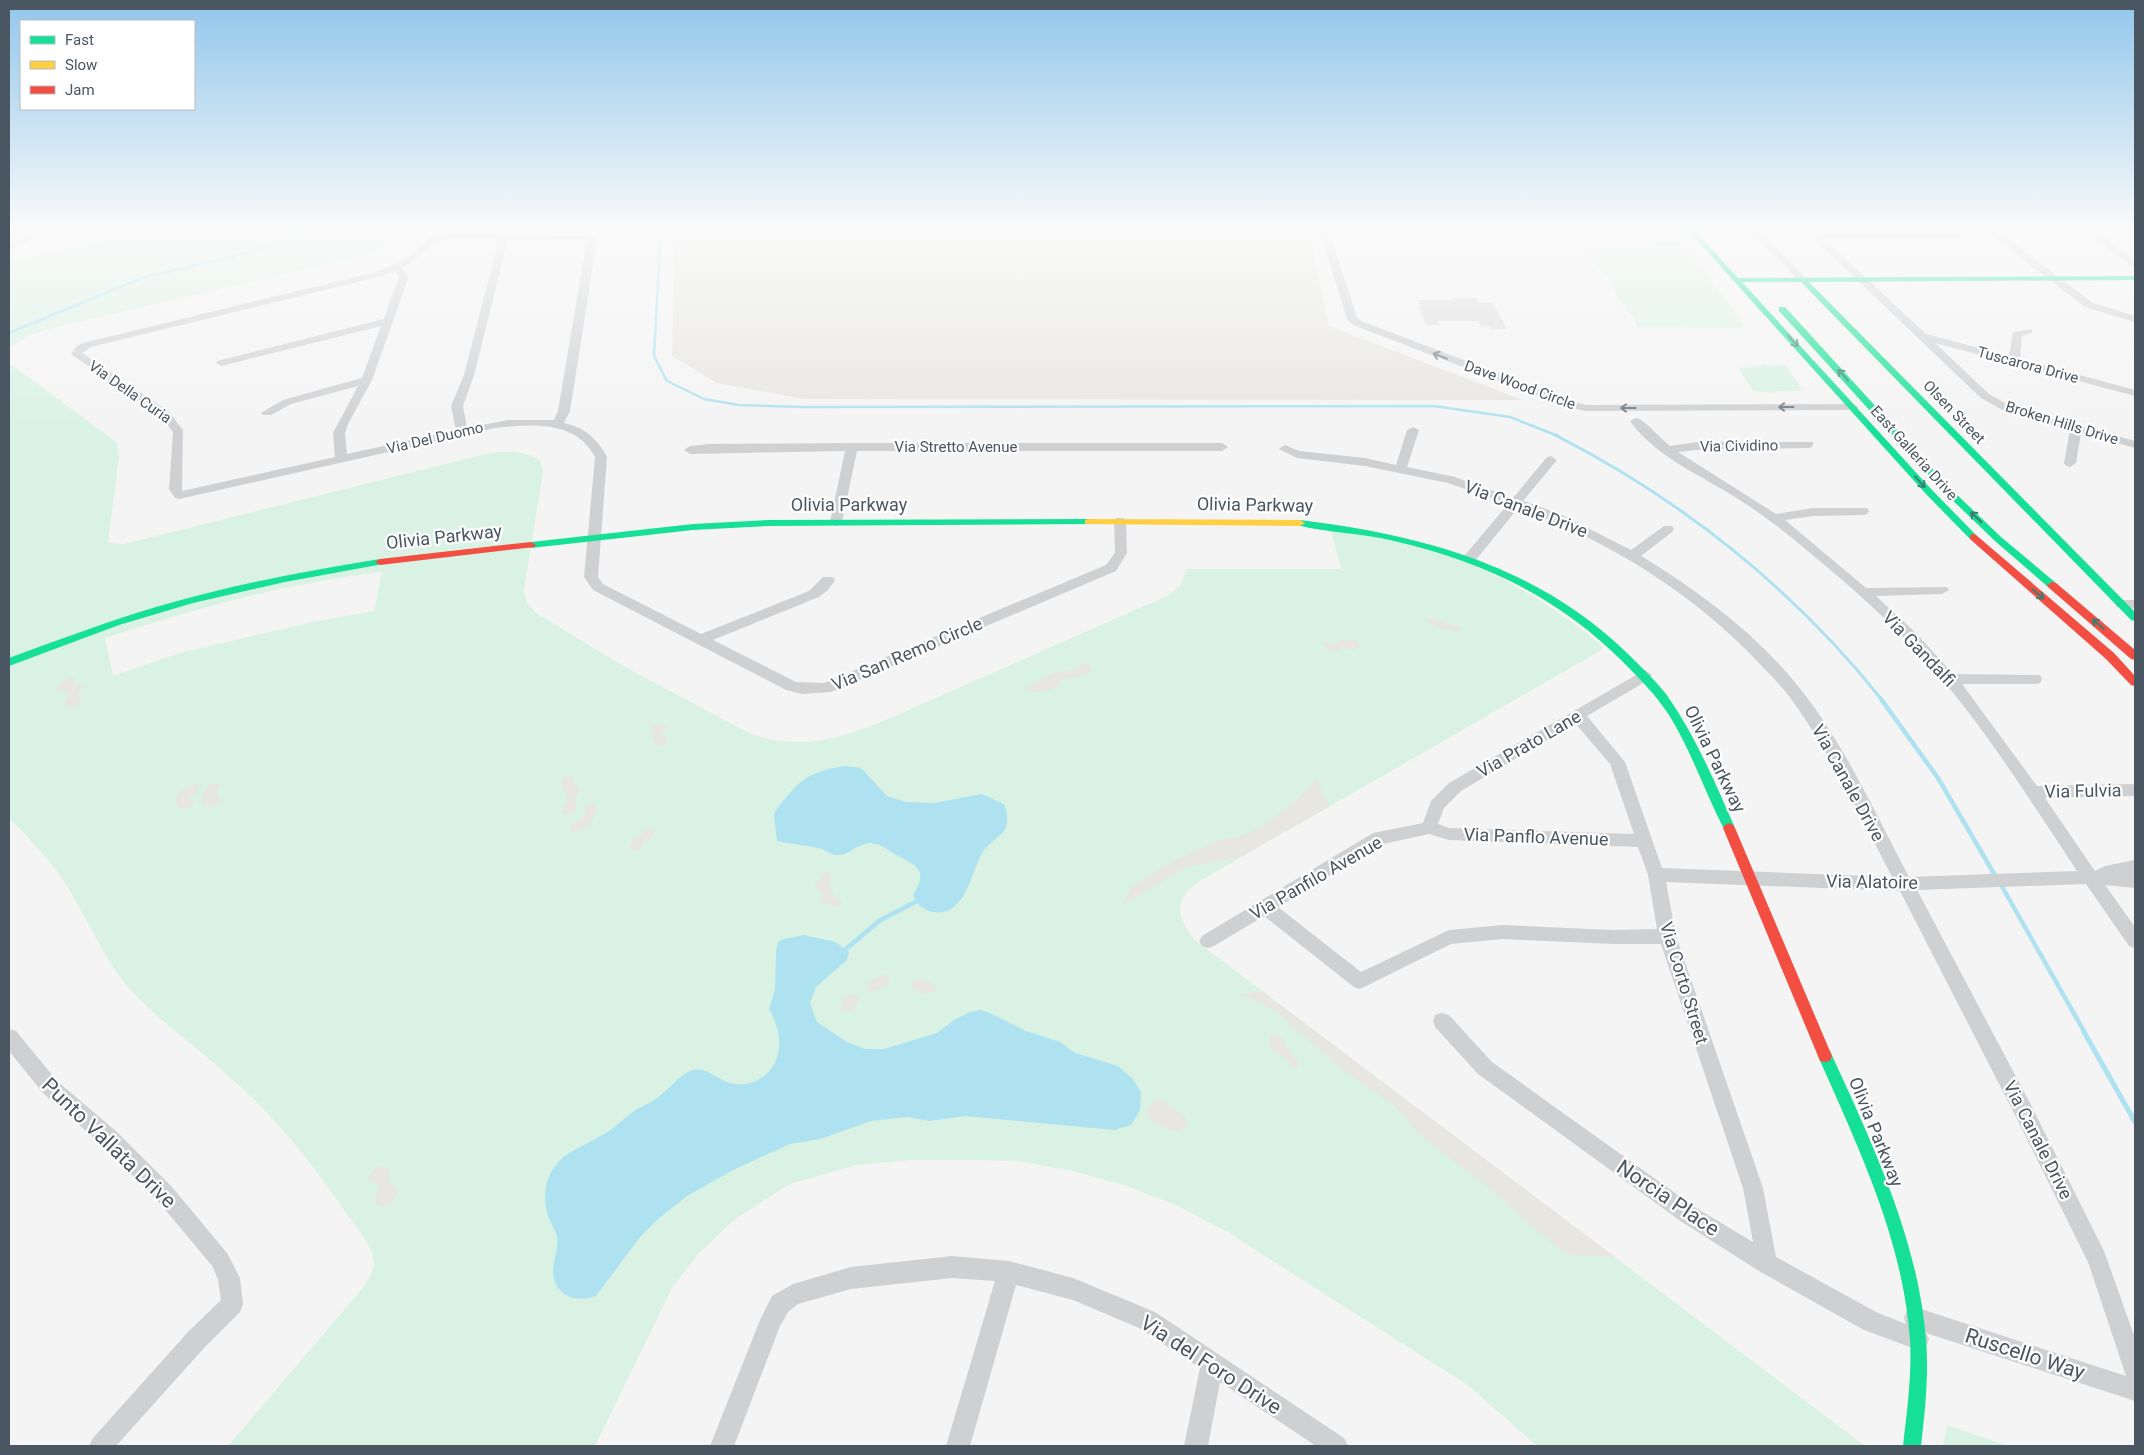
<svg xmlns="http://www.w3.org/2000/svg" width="2144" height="1455" viewBox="0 0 2144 1455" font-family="Roboto,sans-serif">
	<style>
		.green { fill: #d9f2e3; fill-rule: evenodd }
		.sand { fill: #e7e6e1 }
		.water { fill: #aee2f0 }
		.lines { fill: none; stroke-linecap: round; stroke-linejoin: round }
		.stream-far3 { stroke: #aee2f0; stroke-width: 2.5 }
		.stream-far2 { stroke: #aee2f0; stroke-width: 3 }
		.stream-far1 { stroke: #aee2f0; stroke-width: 4.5 }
		.stream { stroke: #aee2f0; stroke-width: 5 }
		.building { fill: #ddddde }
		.street { fill: #ced0d2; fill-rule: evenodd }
		.fast { fill: #16e098; fill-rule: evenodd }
		.slow { fill: #ffcf43; fill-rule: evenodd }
		.jam { fill: #f24e42; fill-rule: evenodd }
		.oneway { stroke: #3a7f72 }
		.oneway2 { stroke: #727b83 }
		.labels { text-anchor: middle; stroke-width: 4.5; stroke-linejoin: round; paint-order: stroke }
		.far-street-label { font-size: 15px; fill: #4a5661; stroke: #fff }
		.street-label { font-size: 18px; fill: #4a5661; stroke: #fff }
		.near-street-label { font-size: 21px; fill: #4a5661; stroke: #fff }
	</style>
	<rect width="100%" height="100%" fill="#f4f4f4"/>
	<g class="green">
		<path d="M134,227H400C387,243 376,251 356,257L45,330L30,335L9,348V263L104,240Z"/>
		<path d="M1644,229H1669L1681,246H1656Z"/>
		<path d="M1587,248L1687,249L1744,325L1740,328L1637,327L1633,316L1619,300L1610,281L1592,259Z"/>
		<path d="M9,363L116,442L119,456L108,543L124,544L482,455C506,451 518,449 540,460L543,471L524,590L527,603L536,613L625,667L751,734C803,751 840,739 888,719L1167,596L1180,586L1187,569H1341L1331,530C1356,534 1382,537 1406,543C1480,560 1546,599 1603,647L1600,651L1198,882C1172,901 1177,919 1196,941L1865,1446H1537L1469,1386L1229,1233L1178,1206L1124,1185L1072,1171L1019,1161L965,1160H910L857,1165L790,1184L735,1219L699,1253L672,1288L595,1446H228L362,1289C367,1281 374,1273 374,1262C373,1245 356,1227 346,1213C311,1161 271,1112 223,1071C192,1043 158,1020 130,989C101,956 86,913 61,877C46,855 26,836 9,817ZM382,572L374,611L313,622L179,653L113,676L105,638C196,608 287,583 382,572Z"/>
		<path d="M1763,364L1786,366L1802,389L1800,391H1778L1775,393L1753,391L1738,368L1760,366Z"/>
		<path d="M1947,1425L2008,1446H1943Z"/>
	</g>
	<g class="sand">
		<path d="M675,227H1308L1329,326L1523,400L804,399L717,383L672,356Z"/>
		<path d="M1429,619H1438L1447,624L1459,625L1462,630L1457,633L1452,630H1443L1438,626L1426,622Z"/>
		<path d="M1342,639L1347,641L1355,639L1360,646L1354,650L1343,648L1332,652L1323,646L1324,642L1335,644Z"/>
		<path d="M1083,663L1090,666L1091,671C1083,678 1075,677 1065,679C1060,680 1060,684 1056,687C1050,692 1032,694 1026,689L1029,685L1039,682L1052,673L1070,671Z"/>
		<path d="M69,677L75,679L74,685H85L77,695L83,699L75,708H68L69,705L64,704L69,693L59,690L58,687L61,682Z"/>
		<path d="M659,723L668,727L662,733L667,741L662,746L655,744L651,735L653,730L650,727Z"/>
		<path d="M569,775L572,776L573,783L580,789L575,798L577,808L572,814L566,815L561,812L568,797C565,790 559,785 563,778Z"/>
		<path d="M1320,778L1318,785L1330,806L1240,857L1187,867L1122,905L1133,885L1170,863L1219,840L1237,837L1264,826L1300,797L1314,781Z"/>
		<path d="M212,783L220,784L216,793L221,801L213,807L202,804C201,797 205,787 212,783Z"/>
		<path d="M196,784L199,785L198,791L189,798L195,801L188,809H180L175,800L178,792Z"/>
		<path d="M594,802C602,814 585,834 571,831V825L583,817L587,806Z"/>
		<path d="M649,827L654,831V837L643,842L640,851L631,850L630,845Z"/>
		<path d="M827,870L832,875C827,889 831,892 842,902L839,907L822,902L821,893L814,886Z"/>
		<path d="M884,974L890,978C888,986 876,994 868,990L869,981Z"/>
		<path d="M922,978L936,986L935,991L922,994L912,988V981Z"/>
		<path d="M1263,992L1615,1257L1570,1255L1559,1249L1495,1193L1420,1135L1395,1106L1345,1072L1274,1010L1239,994Z"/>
		<path d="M849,994L859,995L860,999L853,1009L847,1012L841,1009C840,1002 843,998 849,994Z"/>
		<path d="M1275,1034L1282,1038L1286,1047L1298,1059V1068H1293C1290,1064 1288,1059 1284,1057C1275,1051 1269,1051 1269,1038Z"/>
		<path d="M1160,1099L1185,1116L1187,1124L1180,1131L1171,1130L1149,1120L1147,1109L1155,1100Z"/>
		<path d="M380,1166L390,1170L388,1181L399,1189C397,1199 391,1207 380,1207L375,1201L379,1185L368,1180L371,1173Z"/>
	</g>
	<g class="water">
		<path d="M845,766L861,768L887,796L906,802L934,803L982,794L1004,804C1016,838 992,834 981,855C970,876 964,921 929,911C921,908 916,903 913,895C928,871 919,867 898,856C889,851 882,844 871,843C857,843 849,856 836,855C829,854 825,849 818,848C804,845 791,844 777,841L774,816L775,811C799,781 806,772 845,766Z"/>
		<path d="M804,935L835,942L849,952L847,960L816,987L810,1003L817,1022L847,1042L865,1049H884L937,1033L954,1020L970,1012L981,1010L994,1015L1026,1031L1060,1042L1075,1053L1118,1066L1132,1078L1141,1092L1140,1110L1131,1125L1114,1130L966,1116L929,1121L907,1117L871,1121L820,1139L790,1144L735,1169L687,1196L658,1219L640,1237L596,1296C575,1303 554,1296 553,1271C553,1259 559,1249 557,1237C555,1228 549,1221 547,1212C541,1189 549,1166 569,1153C581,1146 594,1140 606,1133C616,1127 624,1118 633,1112C639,1107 646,1105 653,1101C666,1093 675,1079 688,1072C704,1063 715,1079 730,1083C749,1088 769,1078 776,1060C783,1042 778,1025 769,1009L775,989L776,951L778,942L784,939Z"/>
	</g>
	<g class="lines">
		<g class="stream-far3">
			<path d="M661,227L654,356L667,381L704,399L739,405L801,407L1434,406L1510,417L1558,436"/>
			<path d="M9,333L142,278L243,254L275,244L308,227"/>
		</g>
		<path class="stream-far2" d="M1555,435C1681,499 1794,589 1882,700"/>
		<g class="stream-far1">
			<path d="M1881,699L1938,778L1996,877"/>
			<path d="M2000,883L2085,1033"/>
			<path d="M846,949L879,921L915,902"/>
		</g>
		<path class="stream" d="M2084,1032L2135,1122"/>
	</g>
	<path class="building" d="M1452,298H1476L1479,303H1493L1507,329H1491L1489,326H1481L1478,321H1437L1439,325H1426L1418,306H1421L1418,300H1453Z"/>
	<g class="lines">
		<g class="street">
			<path d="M38,227H49L44,230Z"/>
			<path d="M1318,227H1328L1357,318L1361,321L1574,402L1586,405L1853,404L1859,407L1853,410L1586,411L1567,407L1353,325L1347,319Z"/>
			<path d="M1746,227H1756L1805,277V281H1799Z"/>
			<path d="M1815,232H1999L2093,303L2135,316V322L2085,307L1994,237L1823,238L1926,334L2009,356L2013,332L2032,329V333L2022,336L2020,359L2135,390V396L1935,343L1989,394L2014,408L2135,441V448L2081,433L2076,463L2070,467L2066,466L2064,463L2070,430L2006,412L1981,398L1812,237L1810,235Z"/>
			<path d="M444,233L595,235L597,240L570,411L564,423C585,428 597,438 607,457L598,577L603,584L701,634L809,591L823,577H833L835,580L828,590L819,597L713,640L796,682L824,683L1106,565L1115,553L1114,521L1116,518H1124L1126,521L1127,553L1116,571L831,692L802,694L786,690L593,590L584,577L595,457C576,420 531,424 495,428L179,499L175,498L169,489L173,432L161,416L71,354L77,346L83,343L376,272L406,259L430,237ZM444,239H499L464,375L451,406L456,430L347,454L345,433L348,424L372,380L409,276L401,268C418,261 428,243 444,239ZM508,239H587L558,411L554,420H508L467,428L463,406L474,375ZM394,271L399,276L384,319L217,361L216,363L221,366L381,326L362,378L283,400L261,413L263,415H271L291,404L358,386L333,433L335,457L182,491L183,430L169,412L82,353L91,347L382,276Z"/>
			<path d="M2098,234L2109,235L2111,237L2107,239L2135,261V268L2095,239L2093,237Z"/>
			<path d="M29,235L32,236V240L9,249V243Z"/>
			<path d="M1636,418C1644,419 1662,440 1670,446L1697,442H1813V446L1809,448L1697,450L1678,452L1776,514L1813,508H1867L1869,511L1867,514L1863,515L1813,516L1785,520L1866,588L1947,587L1949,590L1942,594L1876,596L1916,633L1953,674L2040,675L2042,679L2040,683L2035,684H1962L2037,786L2135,784V796L2045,798L2095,871L2105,866L2135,860V888L2105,885L2135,927V948L2129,946L2086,884L1917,890L2030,1103L2104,1251L2135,1338V1401L1926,1333L1929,1339L1926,1347L1918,1350L1864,1330L1759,1271L1682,1222L1478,1074L1435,1027L1433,1021L1435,1015L1442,1013L1449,1015L1492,1062L1696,1208L1753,1242L1743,1188L1661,944H1613L1503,939L1451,944L1360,989L1354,987L1264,916L1214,946L1208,948L1202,946L1199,941L1202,936L1373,833L1423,823L1431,801L1449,783L1645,670L1652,675L1650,679L1587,716L1625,762L1662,868L1892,877C1860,815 1830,752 1789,696C1780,684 1768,673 1758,662C1693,593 1608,540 1518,508L1475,561H1465L1463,558L1465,555L1508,504L1448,483L1365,466L1297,458L1279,449L1285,445L1299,451L1365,458L1396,465L1407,430L1413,427L1419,430L1407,467L1455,477L1513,498L1547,457L1551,456L1557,460L1523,501L1560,514L1631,550L1664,526H1672L1674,529L1672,532L1641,556C1699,591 1755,633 1798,686C1844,743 1875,813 1909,877L2077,871C2033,805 1991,737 1940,677C1901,631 1855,590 1809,552C1784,531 1758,511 1730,494C1696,473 1654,455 1630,421ZM1575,723L1610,764L1634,834L1449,828L1438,824L1444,808L1461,791ZM1429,834L1449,840L1638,847L1648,875L1657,929L1613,930L1503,925L1449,930L1361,972L1278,907L1383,844ZM1666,882L1900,891L2016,1117L2088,1262L2126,1376L1915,1307L1907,1310L1904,1318L1906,1324L1878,1313L1776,1257L1763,1188L1676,936Z"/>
			<path d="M852,443H1222L1228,447L1222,451H857L842,522L836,526L830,522L845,451L690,454L684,450L690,446L709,444Z"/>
			<path d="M2122,600H2135V608L2117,607L2115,604Z"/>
			<path d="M9,1029L16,1031L57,1081L117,1132L172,1187L227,1253L240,1278L243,1304L240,1312L204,1348L116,1446H89L93,1438L188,1332L221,1300L218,1280L213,1267L158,1201L103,1146L43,1093L9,1051Z"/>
			<path d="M952,1256L1009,1261L1073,1278L1155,1312L1344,1438L1348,1446H1316L1220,1382L1208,1446H1184L1200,1368L1139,1328L1073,1300L1016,1285L970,1446H946L995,1281L952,1278L851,1289L798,1304L788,1312L780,1326L734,1446H710L760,1320L772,1296L793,1284L851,1267Z"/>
		</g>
		<g class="fast">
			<path d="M1685,227H1692L1738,278L2135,276V280L1809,282L2135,612V621L2131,620L1801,282H1742L1932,490L1978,537L1976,539H1970L1926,494Z"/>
			<path d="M1779,307H1785L1952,490L2001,537L2056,583L2057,585L2056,587H2048L1995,541L1946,494L1779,311Z"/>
			<path d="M1088,519L1091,520V524L769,526L693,530L531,548L526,545L531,542L693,524L769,520Z"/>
			<path d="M1300,520C1422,535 1536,565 1627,653C1640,666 1654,679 1666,694C1695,735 1715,782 1735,828L1733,831H1725C1705,793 1692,752 1669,715C1656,695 1639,678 1622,661C1558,597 1482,561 1394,541C1362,533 1328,533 1297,525L1295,523Z"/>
			<path d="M380,559L383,560L385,562L383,564L285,582L193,603L119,625L9,666V658C58,640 106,622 156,607C230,585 305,571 380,559Z"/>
			<path d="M1825,1050L1830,1051C1872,1143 1918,1238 1926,1340C1929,1375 1925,1411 1921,1446H1903C1907,1411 1912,1375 1910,1340C1903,1239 1858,1147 1818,1056L1820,1051Z"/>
		</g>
		<path class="slow" d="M1088,519L1300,520L1305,523L1300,526L1085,524V520Z"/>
		<g class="jam">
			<path d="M1973,534L1976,535L2114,653L2135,676V686L2131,685L2106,659L1970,539V535Z"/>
			<path d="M531,542L536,545L534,547L380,565L375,562L380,559Z"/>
			<path d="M2052,582L2056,583L2135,650V660L2131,659L2048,587L2047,585Z"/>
			<path d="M1729,823L1733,825L1735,828L1832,1056L1830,1061L1825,1062L1820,1061L1818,1056L1723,828L1725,825Z"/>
		</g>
	</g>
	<defs><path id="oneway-shaft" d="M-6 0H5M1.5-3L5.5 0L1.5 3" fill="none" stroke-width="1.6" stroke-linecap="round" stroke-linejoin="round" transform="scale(1.25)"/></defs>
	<g class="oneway">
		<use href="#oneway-shaft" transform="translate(1793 341) rotate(48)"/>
		<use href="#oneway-shaft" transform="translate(1843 375) rotate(-132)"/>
		<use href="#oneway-shaft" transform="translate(1920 482) rotate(48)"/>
		<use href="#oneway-shaft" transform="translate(1976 517) rotate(-136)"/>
		<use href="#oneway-shaft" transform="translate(2038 594) rotate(41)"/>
		<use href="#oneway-shaft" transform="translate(2098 624) rotate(-139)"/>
	</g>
	<g class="oneway2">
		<use href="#oneway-shaft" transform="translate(1440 356) rotate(-159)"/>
		<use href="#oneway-shaft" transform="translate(1786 407) rotate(180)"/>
		<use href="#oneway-shaft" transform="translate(1628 408) rotate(180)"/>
	</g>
	<linearGradient id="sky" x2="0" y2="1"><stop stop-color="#91c6eb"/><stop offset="0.53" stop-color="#fafafa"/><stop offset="1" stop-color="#fafafa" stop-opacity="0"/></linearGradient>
	<rect width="2144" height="431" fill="url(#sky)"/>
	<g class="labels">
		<g class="far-street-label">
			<text transform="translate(2028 365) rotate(15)" y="5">Tuscarora Drive</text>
			<text transform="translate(1520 385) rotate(20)" y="5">Dave Wood Circle</text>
			<text transform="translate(130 392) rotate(35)" y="5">Via Della Curia</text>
			<text transform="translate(1954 412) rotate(46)" y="5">Olsen Street</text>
			<text transform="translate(2062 423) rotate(17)" y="5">Broken Hills Drive</text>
			<text transform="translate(435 438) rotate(-13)" y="5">Via Del Duomo</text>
			<text transform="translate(1739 446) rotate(-1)" y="5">Via Cividino</text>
			<text x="956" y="452">Via Stretto Avenue</text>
			<text transform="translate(1914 453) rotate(48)" y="5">East Galleria Drive</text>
		</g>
		<g class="street-label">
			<text x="849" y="511">Olivia Parkway</text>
			<text transform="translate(1255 505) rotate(1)" y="6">Olivia Parkway</text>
			<text transform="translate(1526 509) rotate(21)" y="6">Via Canale Drive</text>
			<text transform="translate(444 537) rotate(-6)" y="6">Olivia Parkway</text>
			<text transform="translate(1919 649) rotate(46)" y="6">Via Gandalfi</text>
			<text transform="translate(907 654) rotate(-23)" y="6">Via San Remo Circle</text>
			<text transform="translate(1529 744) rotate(-30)" y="6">Via Prato Lane</text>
			<text transform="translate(1715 759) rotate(64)" y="6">Olivia Parkway</text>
			<text transform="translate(1848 783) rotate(61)" y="6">Via Canale Drive</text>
			<text transform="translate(2083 791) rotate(-1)" y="6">Via Fulvia</text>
			<text transform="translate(1536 837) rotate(2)" y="6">Via Panflo Avenue</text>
			<text transform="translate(1316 878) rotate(-30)" y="6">Via Panfilo Avenue</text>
			<text transform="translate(1872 882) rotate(1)" y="6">Via Alatoire</text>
			<text transform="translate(1684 983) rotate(73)" y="6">Via Corto Street</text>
			<text transform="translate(1876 1132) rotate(68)" y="6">Olivia Parkway</text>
			<text transform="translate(2038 1140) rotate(63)" y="6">Via Canale Drive</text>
		</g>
		<g class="near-street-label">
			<text transform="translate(109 1143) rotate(44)" y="7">Punto Vallata Drive</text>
			<text transform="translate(1668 1198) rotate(34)" y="7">Norcia Place</text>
			<text transform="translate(2025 1354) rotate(18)" y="7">Ruscello Way</text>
			<text transform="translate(1211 1365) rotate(33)" y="7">Via del Foro Drive</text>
		</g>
	</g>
	<rect width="2144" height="1455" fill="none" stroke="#4a5661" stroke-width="20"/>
	<rect x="20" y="20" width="175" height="90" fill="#ffffff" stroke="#b7bbc0"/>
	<rect x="30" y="36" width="25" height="8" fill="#16e098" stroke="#b7bbc0"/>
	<text x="65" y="45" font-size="15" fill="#4a5661">Fast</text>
	<rect x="30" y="61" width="25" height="8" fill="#ffcf43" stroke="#b7bbc0"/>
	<text x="65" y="70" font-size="15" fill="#4a5661">Slow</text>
	<rect x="30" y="86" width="25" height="8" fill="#f24e42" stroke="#b7bbc0"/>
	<text x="65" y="95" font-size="15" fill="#4a5661">Jam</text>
</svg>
